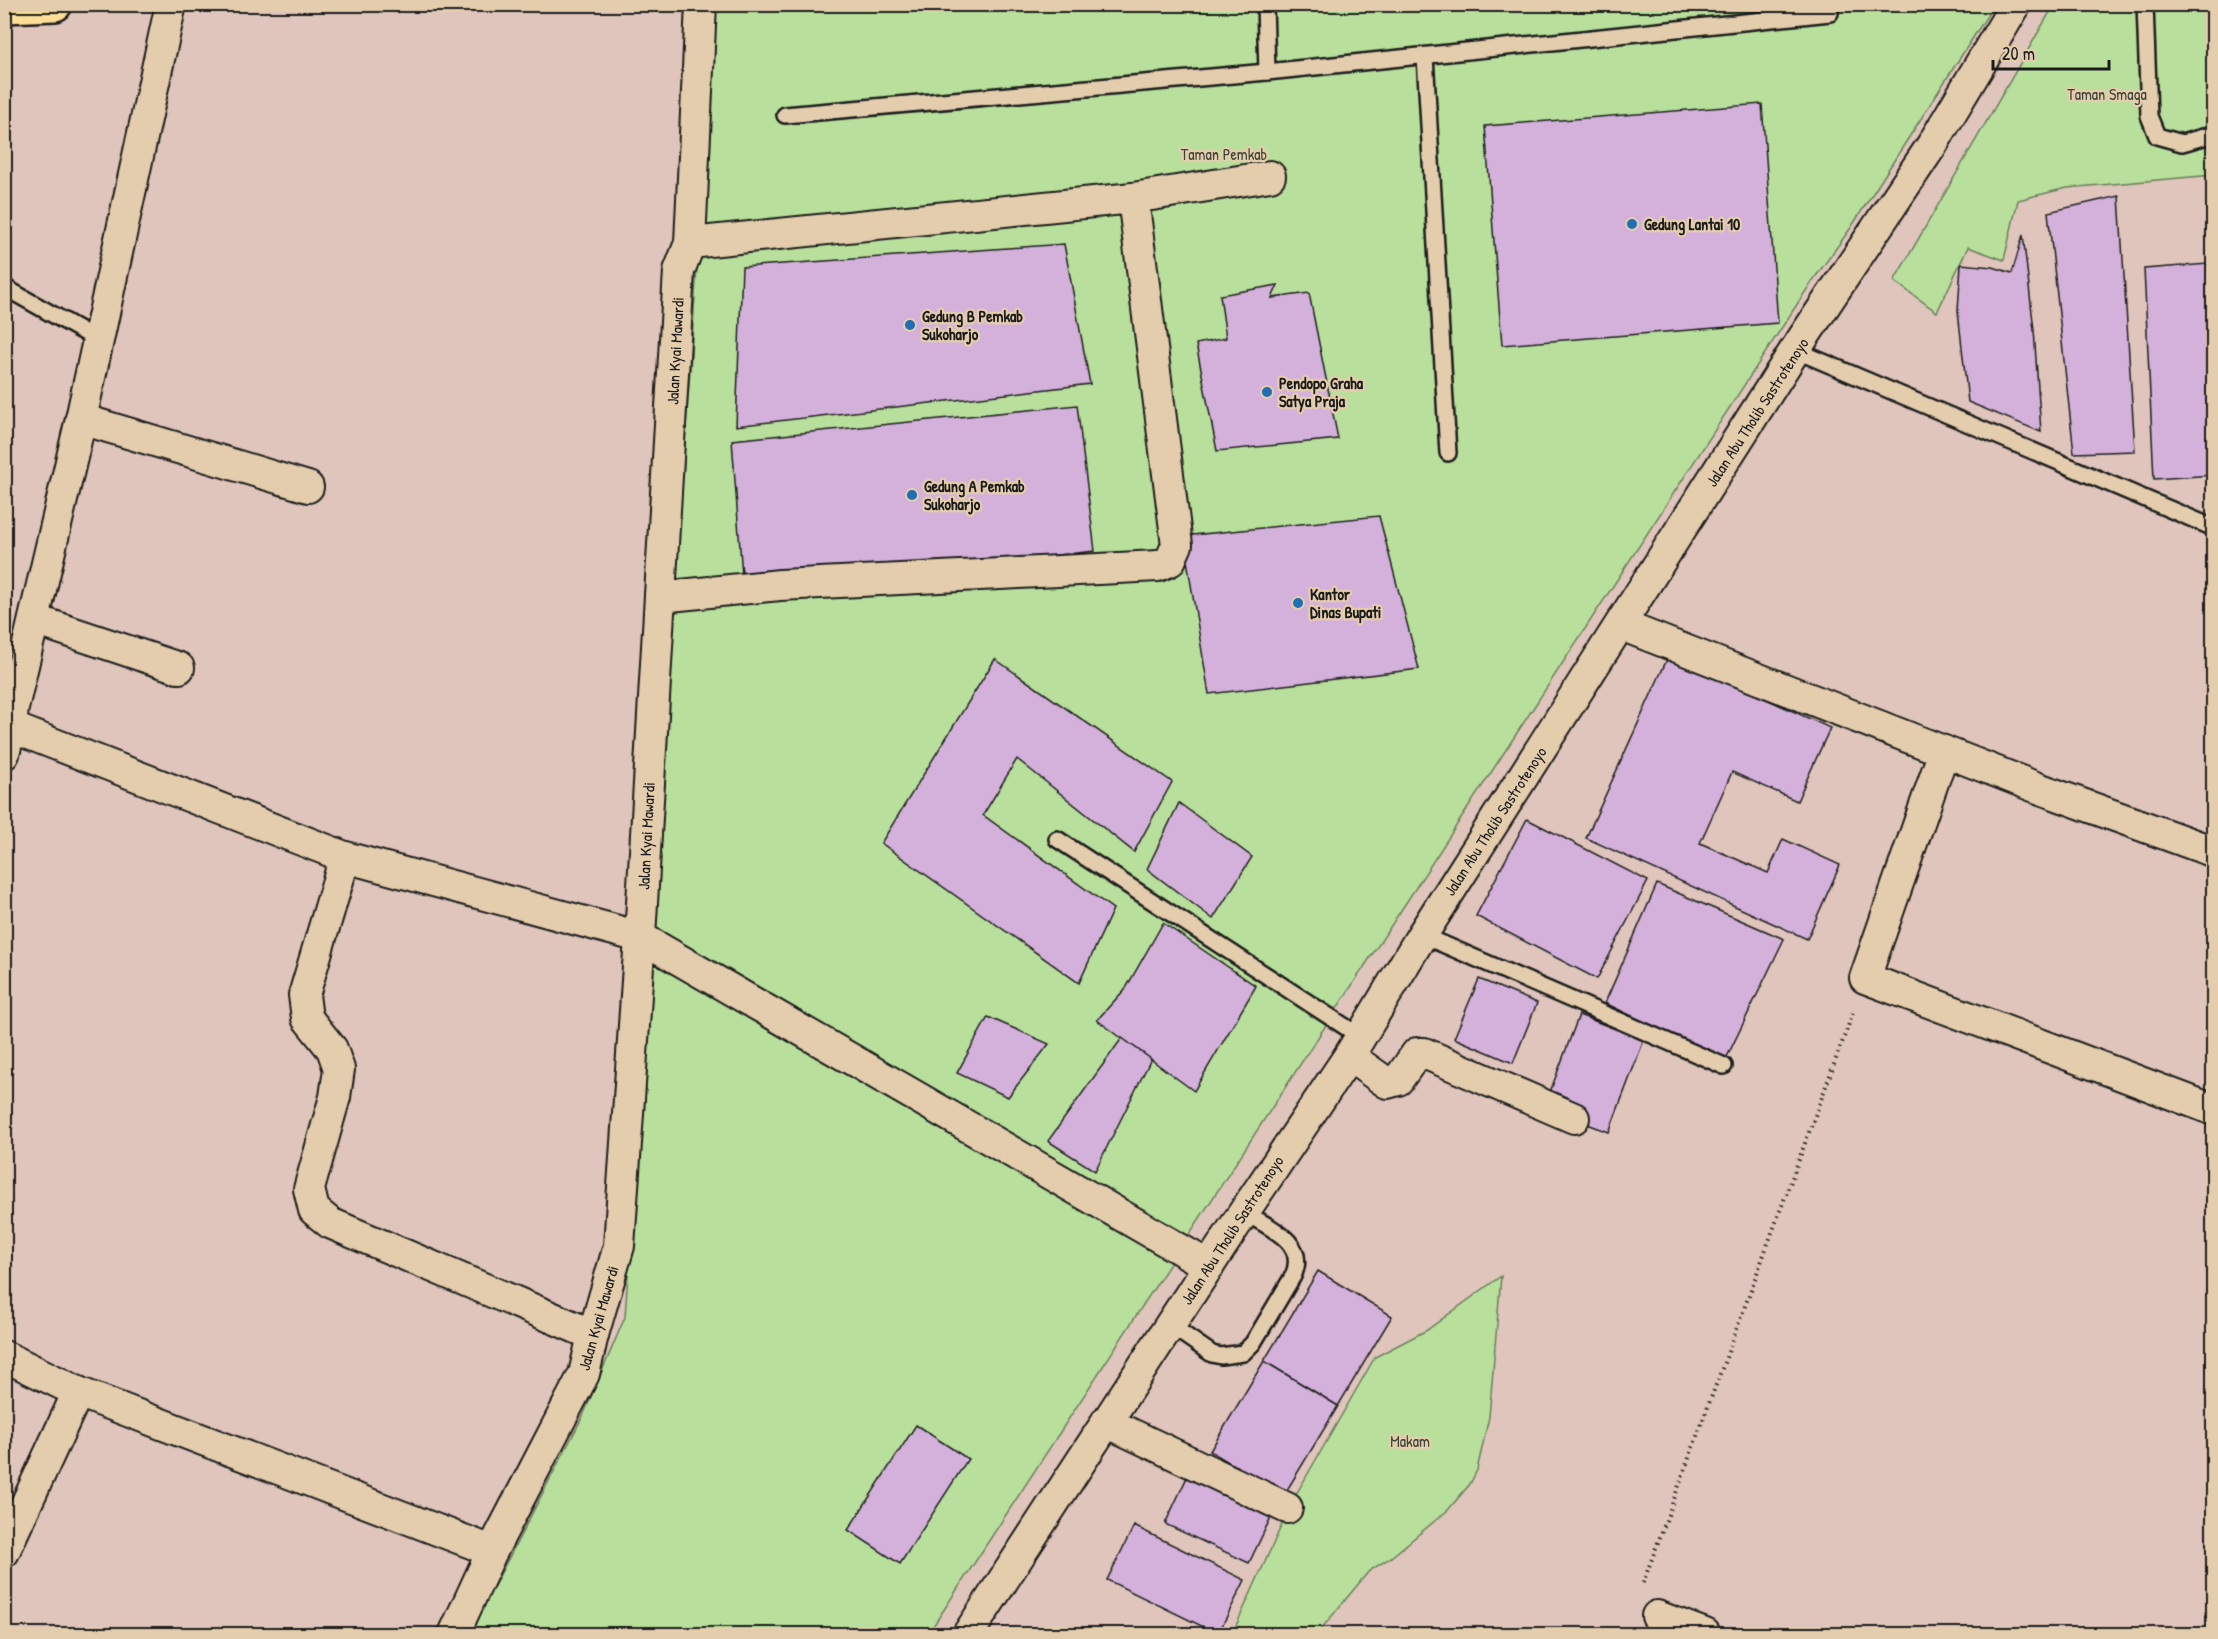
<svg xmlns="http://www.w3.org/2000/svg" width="2218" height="1639" viewBox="0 0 2218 1639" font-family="'Patrick Hand',sans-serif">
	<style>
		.green { fill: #b8e09c; stroke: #6a7e5c; stroke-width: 1.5 }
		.building { fill: #d3b1db; stroke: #1c1c1c; stroke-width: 1.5 }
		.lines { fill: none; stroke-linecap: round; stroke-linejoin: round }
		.lane-casing { stroke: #1c1c1c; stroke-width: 20 }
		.street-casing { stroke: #1c1c1c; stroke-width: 34 }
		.primary-casing { stroke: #1c1c1c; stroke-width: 38 }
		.path { stroke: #1c1c1c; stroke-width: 4; stroke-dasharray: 1.5 4.5; stroke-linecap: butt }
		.lane { stroke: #e4cdad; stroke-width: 15 }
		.street { stroke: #e4cdad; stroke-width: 30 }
		.primary { stroke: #fcde96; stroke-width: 33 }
		.poi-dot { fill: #1f6fb2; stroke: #e4cdad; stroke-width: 2 }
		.labels { text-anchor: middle; stroke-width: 4.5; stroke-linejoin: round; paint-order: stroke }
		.park-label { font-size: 16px; fill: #3b4336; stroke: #e4cdad }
		.poi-label { font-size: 16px; font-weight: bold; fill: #1c1c1c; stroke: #e4cdad; text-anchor: start }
		.street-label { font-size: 16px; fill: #1c1c1c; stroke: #e4cdad }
	</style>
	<rect width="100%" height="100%" fill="#dfc5bb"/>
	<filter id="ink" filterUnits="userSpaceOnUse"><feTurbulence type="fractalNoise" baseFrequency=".0167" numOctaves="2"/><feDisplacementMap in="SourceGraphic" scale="12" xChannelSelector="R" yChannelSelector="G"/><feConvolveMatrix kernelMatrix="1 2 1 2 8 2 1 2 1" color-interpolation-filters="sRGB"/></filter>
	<g filter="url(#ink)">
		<g class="green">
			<path d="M715,5H1994L1850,229L1811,283L928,1634H469L583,1416L625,1317Z"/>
			<path d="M2054,5H2213V175L2067,188L2018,200L2004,260L1968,247L1937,312L1894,281Z"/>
			<path d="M1501,1276L1489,1417L1477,1470L1470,1484L1448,1510L1390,1558L1369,1571L1317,1634H1235V1628L1294,1498L1375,1357L1427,1330Z"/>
		</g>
		<g class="building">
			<path d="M1762,104L1778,323L1502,345L1485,126Z"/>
			<path d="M2119,196L2135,451L2074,453L2048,212Z"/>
			<path d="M2023,235L2034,330L2041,432L1968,402L1958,311L1961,264L1993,267L2012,273Z"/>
			<path d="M1064,244L1090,384L736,426L742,267Z"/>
			<path d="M2208,264L2214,332V475L2154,479L2144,269Z"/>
			<path d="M1278,285L1272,298L1309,293L1338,439L1217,451L1196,344L1226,338L1220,295Z"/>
			<path d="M1077,405L1095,551L743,589L732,440Z"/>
			<path d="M1379,516L1419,669L1209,694L1183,536Z"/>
			<path d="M1669,655L1830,728L1797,801L1732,772L1700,843L1768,873L1783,839L1840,865L1807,939L1586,838Z"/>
			<path d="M995,659L1172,782L1134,852L1017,759L983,815L1113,909L1079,983L881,843Z"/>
			<path d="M1179,803L1252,857L1213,919L1147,869Z"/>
			<path d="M1527,819L1648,881L1597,979L1476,916Z"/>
			<path d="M1657,884L1784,939L1725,1061L1605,1003Z"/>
			<path d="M1163,923L1256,986L1194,1091L1097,1020L1126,988Z"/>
			<path d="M1479,979L1537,1003L1513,1063L1454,1038Z"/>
			<path d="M1579,1015L1644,1040L1609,1132L1544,1108Z"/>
			<path d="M988,1017L1049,1044L1008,1097L957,1073Z"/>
			<path d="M1122,1038L1151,1059L1095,1171L1048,1141Z"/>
			<path d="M1318,1271L1392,1316L1338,1406L1264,1361Z"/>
			<path d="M1264,1361L1338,1406L1284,1495L1210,1451Z"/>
			<path d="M916,1425L968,1459L900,1564L848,1530Z"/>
			<path d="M1189,1473L1273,1513L1249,1563L1165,1524Z"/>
			<path d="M1134,1526L1245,1580L1218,1634L1107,1580Z"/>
		</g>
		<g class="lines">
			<g class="lane-casing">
				<g id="lane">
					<path d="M1265,4L1267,72"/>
					<path d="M2145,4L2149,116L2157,136L2182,143L2214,134"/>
					<path d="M1425,56L1448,453"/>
					<path d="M785,115L1267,72L1830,13"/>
					<path d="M4,287L98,340"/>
					<path d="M1795,350L2214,528"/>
					<path d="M1057,839L1361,1037"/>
					<path d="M1422,935L1724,1066"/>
					<path d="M1170,1325L1212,1354L1221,1356L1243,1353L1253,1343L1293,1276C1309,1242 1268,1227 1244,1212"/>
				</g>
			</g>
			<g class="street-casing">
				<g id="street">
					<path d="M690,243L1133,198L1270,176"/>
					<path d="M81,419L308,487"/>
					<path d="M660,597L780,585L1158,566L1170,561L1177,545L1133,198"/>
					<path d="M35,620L179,668"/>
					<path d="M1621,625L2038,788L2214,852"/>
					<path d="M11,727L345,857L640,937L1209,1266"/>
					<path d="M1944,751L1865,978L2214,1110"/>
					<path d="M4,754L11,727L13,708L81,419L171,4"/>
					<path d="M345,857L304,995L307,1018L332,1049L339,1069L335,1097L309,1189L314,1210L330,1223L593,1335"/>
					<path d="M1349,1056L1387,1083L1398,1080L1417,1053H1424L1574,1118"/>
					<path d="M4,1356L78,1392L492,1551"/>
					<path d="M1106,1422L1287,1508"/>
					<path d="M4,1552L78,1392"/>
					<path d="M1657,1616L1705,1634"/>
					<path d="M454,1634L492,1551L584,1374L593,1335L619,1246L640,937L679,271L690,243L701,4"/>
					<path d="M968,1634L1244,1212L1349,1056L1422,935L1795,350L1932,145L2016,4"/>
				</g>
			</g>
			<g class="primary-casing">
				<path id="primary" d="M4,6L55,4"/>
			</g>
			<path class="path" d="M1643,1583L1854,1010"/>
			<use href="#lane" class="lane"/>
			<use href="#street" class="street"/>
			<use href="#primary" class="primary"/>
		</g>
	</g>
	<g class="poi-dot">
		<circle cx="1632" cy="224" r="6"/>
		<circle cx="910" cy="325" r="6"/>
		<circle cx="1267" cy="392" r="6"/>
		<circle cx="912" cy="495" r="6"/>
		<circle cx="1298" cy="603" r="6"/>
	</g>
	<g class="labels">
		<g class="park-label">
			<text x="2107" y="100">Taman Smaga</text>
			<text x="1224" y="160">Taman Pemkab</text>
			<text x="1410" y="1447">Makam</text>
		</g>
		<g class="poi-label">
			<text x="1644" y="230">Gedung Lantai 10</text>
			<text x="922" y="322">Gedung B Pemkab<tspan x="922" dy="18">Sukoharjo</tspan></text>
			<text x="1279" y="389">Pendopo Graha<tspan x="1279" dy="18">Satya Praja</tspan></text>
			<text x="924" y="492">Gedung A Pemkab<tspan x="924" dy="18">Sukoharjo</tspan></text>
			<text x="1310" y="600">Kantor<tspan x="1310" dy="18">Dinas Bupati</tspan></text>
		</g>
		<g class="street-label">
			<text transform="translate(675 351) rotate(-87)" y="6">Jalan Kyai Mawardi</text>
			<text transform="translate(1757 412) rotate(-57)" y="6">Jalan Abu Tholib Sastrotenoyo</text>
			<text transform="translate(1495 821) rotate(-57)" y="6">Jalan Abu Tholib Sastrotenoyo</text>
			<text transform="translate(646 836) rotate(-87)" y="6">Jalan Kyai Mawardi</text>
			<text transform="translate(1232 1230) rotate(-57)" y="6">Jalan Abu Tholib Sastrotenoyo</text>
			<text transform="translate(598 1318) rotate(-74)" y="6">Jalan Kyai Mawardi</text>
		</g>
	</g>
	<rect width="2218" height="1639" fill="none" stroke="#e4cdad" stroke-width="24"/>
	<rect x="12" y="12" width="2194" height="1615" fill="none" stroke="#1c1c1c" stroke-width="2" filter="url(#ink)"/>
	<path d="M1993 60v9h116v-9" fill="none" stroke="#1c1c1c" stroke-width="3"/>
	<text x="2002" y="60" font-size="18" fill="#1c1c1c" stroke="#e4cdad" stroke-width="4.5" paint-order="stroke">20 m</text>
</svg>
